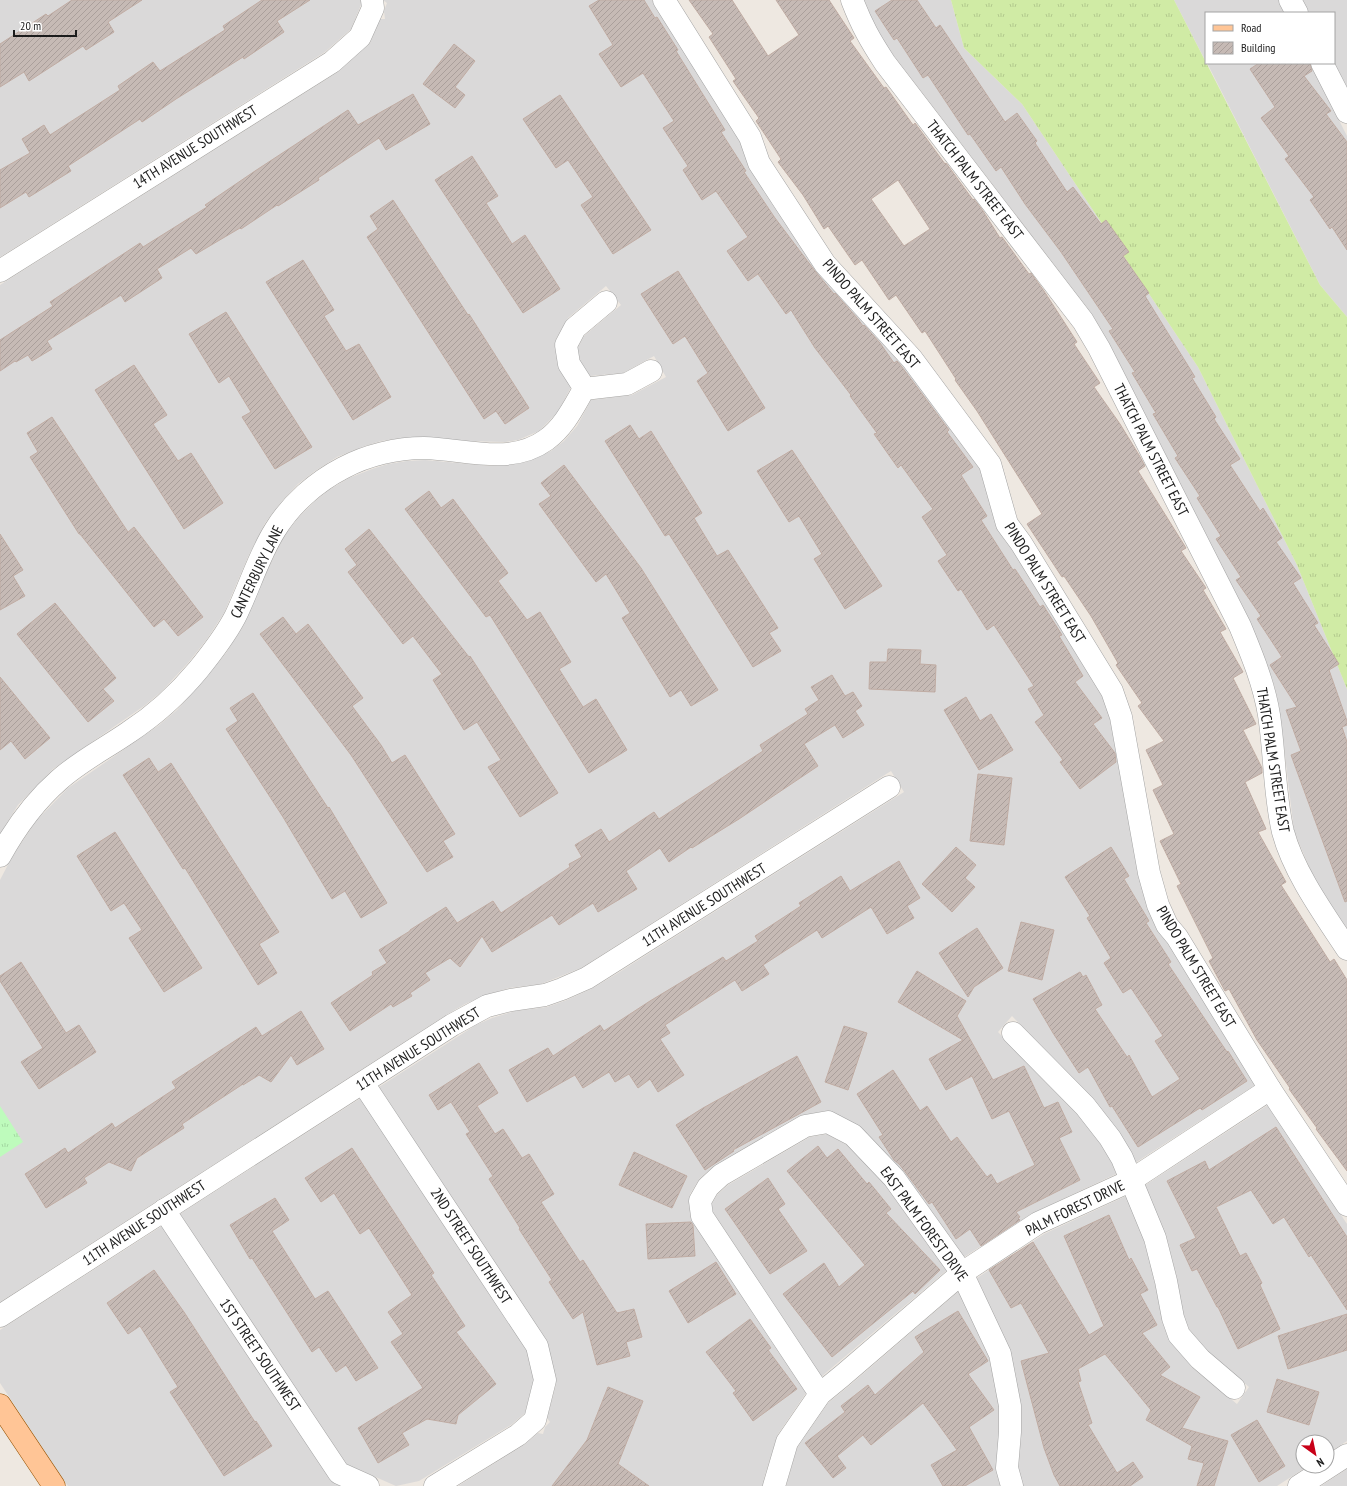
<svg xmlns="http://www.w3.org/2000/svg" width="1347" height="1486" viewBox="0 0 1347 1486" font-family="'PT Sans Narrow',sans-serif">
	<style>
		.residential { fill: #dad9d9 }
		.grass { fill: url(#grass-tufts) }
		.park { fill: url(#park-tufts) }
		.building { fill: url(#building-hatch); stroke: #c0aca3; fill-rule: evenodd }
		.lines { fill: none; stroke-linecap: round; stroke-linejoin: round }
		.minor-casing { stroke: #a3a3a3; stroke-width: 23 }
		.primary-casing { stroke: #945100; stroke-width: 23 }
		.minor { stroke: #fff; stroke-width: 22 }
		.primary { stroke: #ffc596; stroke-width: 22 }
		.labels { text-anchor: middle; stroke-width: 3; stroke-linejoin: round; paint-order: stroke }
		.street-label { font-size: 15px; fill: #1c1c1c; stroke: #fff }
	</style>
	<defs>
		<pattern id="grass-tufts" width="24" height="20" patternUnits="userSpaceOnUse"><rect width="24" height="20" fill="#d0eba5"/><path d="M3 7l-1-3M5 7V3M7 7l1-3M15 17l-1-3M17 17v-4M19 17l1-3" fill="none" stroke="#b2c98d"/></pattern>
		<pattern id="park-tufts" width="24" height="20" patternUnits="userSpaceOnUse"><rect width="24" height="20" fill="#befbbc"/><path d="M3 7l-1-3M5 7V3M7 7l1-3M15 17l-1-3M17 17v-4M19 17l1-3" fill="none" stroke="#a3d7a1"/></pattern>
		<pattern id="building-hatch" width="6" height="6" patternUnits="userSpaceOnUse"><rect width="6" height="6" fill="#c6bab5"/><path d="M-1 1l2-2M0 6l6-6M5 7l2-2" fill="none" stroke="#aa9f9b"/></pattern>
	</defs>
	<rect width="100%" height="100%" fill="#eee8e1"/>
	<g class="residential">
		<path d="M0,0H361V5L351,29L325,52L0,257Z"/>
		<path d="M383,0H652L740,141L980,469L996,526L1012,549L1102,695L1111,719L1168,943L1255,1085L1135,1163L1093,1099L1012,1016L998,1032L1077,1113L1101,1144L1112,1162L1116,1174L1033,1213L964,1257L861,1128L832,1112L825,1111L799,1116L715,1165L700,1178L690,1194L689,1202L691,1216L806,1393L778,1434L764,1478L763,1486H458L524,1445L538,1433L543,1434L545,1427L550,1422L547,1418L556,1384V1378L546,1340L379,1087L476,1025L492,1018L515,1011L547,1007L567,1000L593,988L618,973L904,792L891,771L581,968L541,984L509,988L483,996L465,1004L446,1015L0,1302V880L12,857L36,821L68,788L158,726L177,710L205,679L226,653L243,626L268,569L284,536L298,518L314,502L329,490L349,478L372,469L388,464L407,461L425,460L491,466L509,465L526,462L551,451L564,441L577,426L591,400L632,395L666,377L654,356L623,373L590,376L580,361L577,349L584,336L621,305L606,286L568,318L556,339L555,346L558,365L571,387L558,412L539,431L518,440L505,442L468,441L423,437L402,438L381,441L362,447L337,457L315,471L298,484L282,501L265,523L248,557L224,613L207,639L188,663L161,692L144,706L53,769L18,805L0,834V285L338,72L370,43L380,19H385L384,11L387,3Z"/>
		<path d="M864,0H951L964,48L1022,104L1198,367L1297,565L1347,689V929L1315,881L1294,831L1280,714L1274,685L1264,657L1249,621L1109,343L1092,314L894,56L878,34L870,18Z"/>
		<path d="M1174,0H1279L1285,13H1206V62Z"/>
		<path d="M1302,0H1347V88L1334,62V13H1309Z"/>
		<path d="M1207,63H1310L1347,136V317L1320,285Z"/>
		<path d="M361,1098L527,1350L534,1379L525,1413L511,1425L419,1481L396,1486L346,1464L180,1214Z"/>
		<path d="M1268,1105L1347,1224V1441L1327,1454V1442H1303V1466H1308L1277,1486H1023L1018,1468L1021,1435V1407L1010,1352L977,1278L1044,1234L1126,1196L1145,1240L1155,1282L1162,1319L1169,1338L1193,1368L1237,1404L1249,1387L1207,1351L1189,1329L1183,1316L1177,1279L1166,1236L1144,1186Z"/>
		<path d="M827,1134L847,1145L886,1185L947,1270L821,1377L713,1212L711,1205L717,1195L728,1185L810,1137Z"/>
		<path d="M162,1226L331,1479L341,1486H68L63,1479L0,1383V1330Z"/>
		<path d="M959,1291L989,1356L999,1406L1001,1486H786L797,1448L828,1403L849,1386Z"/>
		<path d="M1347,1469V1486H1321Z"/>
	</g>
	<path class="grass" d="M951,0H1174L1320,285L1347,317V689L1297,565L1198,367L1022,104L964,48Z"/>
	<path class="park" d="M0,1106L23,1142L0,1157Z"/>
	<g class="building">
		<path d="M72,0H142L108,22L114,32L86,50L83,46L29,81L24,72L0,87V44L46,14L48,16Z"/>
		<path d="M262,0H310L277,21L284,32L244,59L243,57L176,99L142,122L140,119L68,166L71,171L29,197L26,192L0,208V170L30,153L22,139L44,125L50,135L120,90L118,86L153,62L160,71L225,30L223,26Z"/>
		<path d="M599,0H644L655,18L657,17L678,50L676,51L725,130L721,132L746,171L744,172L775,218L815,271L834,294L835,293L858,319L863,326L864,325L880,343L894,363L897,361L902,367L949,430L947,432L973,467L961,475L987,516L981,520L1013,570L1015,569L1040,607L1043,605L1062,635L1059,636L1083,676L1075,682L1102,718L1093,724L1115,753L1116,762L1080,789L1060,762L1063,760L1035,722L1044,715L1028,689L1034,686L994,625L987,630L961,589L958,591L938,561L947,555L922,517L933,509L901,465L898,468L874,434L877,433L850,396L851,395L815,348L791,310L786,314L758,274L748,281L727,251L748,237L716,191L702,200L683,170L688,166L663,128L674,121L643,73L621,87L599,54L613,45L589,6Z"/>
		<path d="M689,0H732L768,56L799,35L776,0H829L854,38L850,41L884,88L886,87L913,125L915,123L945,164L946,163L973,200L974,199L983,211L1000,238L1002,237L1029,274L1031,273L1044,291L1077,342L1074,344L1100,383L1094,387L1120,424L1139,455L1145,466L1138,471L1186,548L1181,551L1206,588L1203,590L1226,629L1220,632L1243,672L1233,678L1256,724L1243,730L1262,768V773L1245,782L1266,829L1258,832L1286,882L1281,885L1330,962L1334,959L1347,980V1171L1316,1129L1317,1128L1289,1089L1290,1088L1257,1040L1229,989L1225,991L1209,961L1213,958L1177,886L1181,884L1160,841L1174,834L1153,790L1163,785L1146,750L1164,741L1138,706L1142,703L1116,665L1118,663L1091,616L1064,576L1062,577L1027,524L1042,514L977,411L955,380L956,379L925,331L922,333L896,295L889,300L862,260L855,265L828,226L824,229L803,195L778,162L781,159L756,121L759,118L733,81L736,79L709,37L713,34ZM898,180L930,229L904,246L871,199Z"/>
		<path d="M892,0H917L936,28L940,25L1005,122L1017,113L1037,141L1035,143L1067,192L1073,187L1101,224L1106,220L1129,252L1123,256L1149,293L1145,296L1195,377L1192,378L1216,417L1214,419L1240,459L1230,465L1260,511L1263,508L1282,538L1276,542L1301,578L1293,583L1318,623L1314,625L1339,664L1329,670L1347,721V725L1342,727L1347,742V901L1345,902L1291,755L1301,751L1286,710L1297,707L1270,665L1282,657L1257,619L1261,616L1236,580L1241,577L1216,539L1221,536L1197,498L1200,496L1175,458L1178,456L1153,414L1156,413L1132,373L1135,372L1109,331L1113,329L1061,252L1025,204L1001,167L996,171L970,134L968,135L928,75L923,78L897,38L894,40L875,11Z"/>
		<path d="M454,44L475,61L455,87L465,95L455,108L423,84Z"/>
		<path d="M1259,63H1310L1312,71L1304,76L1331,111L1326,114L1347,142V250L1332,227L1330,229L1310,200L1314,197L1285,159L1289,156L1261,118L1275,107L1250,69Z"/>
		<path d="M413,94L430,124L386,150L379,138L318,178L319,180L278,206L277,205L241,229L240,228L196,254L191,248L157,269L162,278L125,302L121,295L47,341L52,349L32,361L28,355L16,362L15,361L0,371V340L53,306L50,302L140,243L143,247L207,207L205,205L255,171L348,110L358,125Z"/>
		<path d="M560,95L651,230L613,254L581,205L593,197L568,160L556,168L523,119Z"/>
		<path d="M472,156L498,196L486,203L512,244L525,235L560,289L523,313L435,180Z"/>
		<path d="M393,200L468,315L469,314L529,408L505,424L496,411L484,419L367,237L378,229L370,216Z"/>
		<path d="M303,260L334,310L324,316L346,351L359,344L391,397L353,420L266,282Z"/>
		<path d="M678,271L765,408L728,431L697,381L708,373L685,336L673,344L641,294Z"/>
		<path d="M226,312L312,447L275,469L242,417L251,412L229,376L219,383L189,334Z"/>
		<path d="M134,365L167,415L153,424L178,461L191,453L223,503L184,529L95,390Z"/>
		<path d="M52,417L128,532L134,527L203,617L178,636L164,619L154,627L80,534H79L30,457L38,452L27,433Z"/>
		<path d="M630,425L639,439L651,431L702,513L694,518L717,556L728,550L778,628L769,633L781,651L753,667L669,534L665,536L605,441Z"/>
		<path d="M792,450L882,586L845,609L814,559L822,554L799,516L789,522L757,471Z"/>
		<path d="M564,465L641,568L718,690L691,706L681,690L670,697L622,618L630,613L606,574L596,582L539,504L551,496L541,483Z"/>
		<path d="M429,491L441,508L453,499L508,573L498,581L527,620L540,612L571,662L559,669L583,707L596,699L627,750L589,773L490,615L486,617L405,509Z"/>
		<path d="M369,529L469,657L470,656L558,793L520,817L488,767L501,760L477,722L464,730L433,680L442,674L413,636L403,644L348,572L357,565L345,549Z"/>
		<path d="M0,534L23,570L13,576L25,596L0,610Z"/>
		<path d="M55,603L116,678L103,689L114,701L88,722L17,634Z"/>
		<path d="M283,617L296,634L308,624L363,698L352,706L381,745L392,763L405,755L455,834L443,841L453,857L427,872L351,755L260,634Z"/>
		<path d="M888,649L921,650L920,664L936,665L935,692L869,689L870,662H887Z"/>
		<path d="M832,675L845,696L853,692L862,706L855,711L864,725L843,738L835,725L804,744L818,766L739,819L692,848L691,847L669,862L660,848L626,871L637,889L598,912L593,903L559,925L552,915L492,952L482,936L460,967L450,958L425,973L430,980L410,993L412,996L393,1007L391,1004L350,1031L331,1003L373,975L372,972L387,963L379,950L410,931V930L446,907L457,923L493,901L501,913L570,867L569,864L582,857L575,845L601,829L609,842L654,812L659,819L763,751L760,745L808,714L805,709L819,700L811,687Z"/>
		<path d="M0,677L50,738L25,759L11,741L0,750Z"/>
		<path d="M253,693L328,808L329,807L387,903L361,918L345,891L332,899L283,817L226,729L238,721L230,708Z"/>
		<path d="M966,697L980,721L991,714L1013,750L979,770L944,710Z"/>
		<path d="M149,758L158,772L171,763L279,932L259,944L277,973L258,985L185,868L183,869L123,775Z"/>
		<path d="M978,774L1012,778L1004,845L970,841Z"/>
		<path d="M115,832L202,968L164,992L129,938L142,930L124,903L111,911L77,856Z"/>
		<path d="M956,847L976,865L965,878L975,887L952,912L922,884Z"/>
		<path d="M1111,847L1129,876L1124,879L1149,921L1146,923L1171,962L1168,964L1227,1052L1228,1051L1247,1081L1202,1110L1200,1108L1138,1147L1112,1106L1110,1107L1088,1067L1079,1073L1053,1033L1033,999L1080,972L1083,977L1086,975L1102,1005L1095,1009L1127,1057L1129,1055L1152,1097L1180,1079L1155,1041L1163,1036L1131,988L1123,993L1104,963L1111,958L1087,918L1090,916L1065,877Z"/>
		<path d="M899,861L920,898L907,906L914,918L887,934L871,907L822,938L817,930L763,965L769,974L742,991L735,980L665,1025L670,1033L660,1039L684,1075L658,1092L650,1079L638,1088L629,1074L615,1082L609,1072L583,1088L575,1075L527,1102L509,1070L548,1048L553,1056L600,1025L604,1031L650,1001L723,957L726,961L758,941L755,936L801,906L799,903L841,876L850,891Z"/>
		<path d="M1021,922L1054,930L1042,980L1008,971Z"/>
		<path d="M977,928L1003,968L974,987L968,997L939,953Z"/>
		<path d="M21,962L66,1033L79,1025L96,1052L39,1089L21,1062L43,1048L0,981V976Z"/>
		<path d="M917,971L966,1001L957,1016L993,1080L1024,1066L1044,1108L1058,1102L1072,1132L1059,1138L1080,1180L1016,1212L1020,1217L1018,1218L1020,1220L981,1246L970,1229L956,1239L932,1202L929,1204L900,1165L894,1160L879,1137L883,1135L857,1094L893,1070L920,1111L927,1106L951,1142L957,1137L987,1177L991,1174L997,1184L1035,1165L1009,1111L992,1119L972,1076L946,1090L929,1059L963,1040L898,1002Z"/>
		<path d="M301,1011L324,1049L297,1065L291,1055L271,1082L259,1075L243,1085V1084L182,1124L184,1128L137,1158L131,1171L109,1162L84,1178L87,1183L46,1208L25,1174L65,1148L68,1153L112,1123L115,1128L176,1088L172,1082L256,1027L262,1036Z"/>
		<path d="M844,1026L867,1033L848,1090L825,1082Z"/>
		<path d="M797,1056L821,1102L733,1150L734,1151L705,1170L676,1125L703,1108Z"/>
		<path d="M479,1063L498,1093L477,1106L495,1134L503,1129L522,1158L529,1154L554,1194L541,1202L580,1262L583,1260L617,1313L634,1309L642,1337L626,1342L630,1356L597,1365L583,1312L573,1319L549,1282L552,1280L519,1229L520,1228L489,1179L493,1176L466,1134L470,1132L451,1102L438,1110L429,1095Z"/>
		<path d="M1276,1127L1347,1237V1310L1311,1255L1309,1257L1284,1217L1273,1224L1251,1190L1216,1207L1240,1256L1246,1253L1262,1283L1260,1285L1280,1329L1238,1349L1218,1307H1217L1197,1269L1192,1271L1180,1245L1196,1238L1167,1181L1205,1161L1209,1170Z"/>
		<path d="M818,1146L827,1158L838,1149L867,1184L869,1182L891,1209L886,1213L940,1270L915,1294L913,1291L832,1357L783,1294L824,1263L839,1287L865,1265L787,1171Z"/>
		<path d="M352,1148L434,1273L431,1275L465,1326L456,1332L496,1384L458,1415L456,1424L427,1419L402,1433L409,1445L378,1463L358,1428L423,1388L391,1342L403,1334L388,1312L412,1295L369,1228L360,1234L334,1193L321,1202L305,1178Z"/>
		<path d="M634,1152L687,1176L672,1208L619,1185Z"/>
		<path d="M768,1178L785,1204L778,1209L807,1251L770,1274L725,1209Z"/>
		<path d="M275,1198L289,1220L272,1231L315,1299L328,1291L378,1368L356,1381L346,1365L336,1372L319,1347L312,1352L252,1258L250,1259L230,1225Z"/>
		<path d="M1109,1215L1129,1260L1131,1258L1148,1290L1140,1294L1157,1325L1142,1333L1170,1367L1160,1375L1200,1397L1182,1428L1228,1441L1214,1486H1197L1204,1463L1188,1459L1192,1446L1146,1420L1151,1410L1105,1354L1078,1369L1081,1381L1078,1382L1092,1423L1088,1425L1117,1473L1133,1462L1143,1477L1130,1486H1060L1054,1475L1044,1448L1021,1361L1049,1353L1021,1303L1011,1308L989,1270L1033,1242L1089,1335L1104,1326L1064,1236Z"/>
		<path d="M691,1222L693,1225L695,1256L648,1259L646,1224Z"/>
		<path d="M716,1262L736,1294L688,1323L669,1291Z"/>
		<path d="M154,1270L184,1312L255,1422L256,1421L272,1446L224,1476L170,1392L178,1387L140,1326L128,1334L107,1303Z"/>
		<path d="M958,1311L988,1361L968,1374L994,1410L969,1427L993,1470L965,1486H943L931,1465L957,1450L923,1403L871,1445L863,1435L837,1456L846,1468L833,1478L805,1443L845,1412L841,1406L868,1385L875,1395L924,1352L915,1337Z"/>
		<path d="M1347,1314V1350L1288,1369L1278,1336Z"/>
		<path d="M750,1319L771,1348L768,1350L797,1389L753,1421L733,1393L736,1391L706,1352Z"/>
		<path d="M1277,1379L1319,1392L1309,1425L1267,1412Z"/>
		<path d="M608,1387L643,1401L618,1464L649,1486H552L587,1440Z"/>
		<path d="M1257,1420L1285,1466L1259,1482L1231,1435Z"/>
	</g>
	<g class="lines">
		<g class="minor-casing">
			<g id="minor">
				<path d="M664,0L750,137L759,163L825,264L912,359L990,464L1007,524L1021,543L1112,691L1121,717L1149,873L1158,905L1167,925L1177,937L1270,1089L1347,1205"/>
				<path d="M852,0C862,26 870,40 885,63L1083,321L1099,348L1240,626C1252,655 1264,684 1269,715C1275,754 1274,794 1283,832C1294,873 1324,914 1347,949"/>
				<path d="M1290,0L1297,13"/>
				<path d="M1322,63L1347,112"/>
				<path d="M0,271L332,62L360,37L373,8L372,0"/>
				<path d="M585,389L569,364L566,345L575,328L606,302"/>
				<path d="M0,856C16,827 35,801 59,780C80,761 106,748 129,732C155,715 178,694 198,670C211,654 225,636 235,617C249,589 258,557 275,530C291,504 316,482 343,468C367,455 397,448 424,448C465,449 510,466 546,440C564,427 573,408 584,389L627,384L651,371"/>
				<path d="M1013,1033L1085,1106L1110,1138L1122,1158L1155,1238L1166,1281L1173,1318L1179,1335L1200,1359L1234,1388"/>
				<path d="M363,1083L537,1346L545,1380L535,1420L518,1435L435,1486"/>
				<path d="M164,1210L339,1473L368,1486"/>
				<path d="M0,1316L452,1025L487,1006L511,1000L545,995L562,989L587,978L889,787"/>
				<path d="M820,1394L702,1216L700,1201L708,1187L721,1175L805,1126L828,1122L853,1135L894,1178L962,1273L1000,1354L1010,1406V1432L1007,1468L1012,1486"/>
				<path d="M774,1486L787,1442L820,1394L842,1376L962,1273L1038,1223L1130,1181L1270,1089"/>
				<path d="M1299,1486L1347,1455"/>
			</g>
		</g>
		<g class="primary-casing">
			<path id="primary" d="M0,1405L54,1486"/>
		</g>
		<use href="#minor" class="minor"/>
		<use href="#primary" class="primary"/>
	</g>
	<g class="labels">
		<g class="street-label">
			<text transform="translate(195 147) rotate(-32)" y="5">14TH AVENUE SOUTHWEST</text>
			<text transform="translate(975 180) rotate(52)" y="5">THATCH PALM STREET EAST</text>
			<text transform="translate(871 314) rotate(49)" y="5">PINDO PALM STREET EAST</text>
			<text transform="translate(1151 450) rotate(63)" y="5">THATCH PALM STREET EAST</text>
			<text transform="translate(257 572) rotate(-64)" y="5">CANTERBURY LANE</text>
			<text transform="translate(1045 583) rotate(58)" y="5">PINDO PALM STREET EAST</text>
			<text transform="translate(1273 760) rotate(81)" y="5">THATCH PALM STREET EAST</text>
			<text transform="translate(704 905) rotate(-32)" y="5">11TH AVENUE SOUTHWEST</text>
			<text transform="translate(1196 967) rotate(59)" y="5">PINDO PALM STREET EAST</text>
			<text transform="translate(418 1049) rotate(-32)" y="5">11TH AVENUE SOUTHWEST</text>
			<text transform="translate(1075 1208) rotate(-26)" y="5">PALM FOREST DRIVE</text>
			<text transform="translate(144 1223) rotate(-33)" y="5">11TH AVENUE SOUTHWEST</text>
			<text transform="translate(924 1224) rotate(54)" y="5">EAST PALM FOREST DRIVE</text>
			<text transform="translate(471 1246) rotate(57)" y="5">2ND STREET SOUTHWEST</text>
			<text transform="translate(260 1355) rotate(56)" y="5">1ST STREET SOUTHWEST</text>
		</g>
	</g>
	<rect x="1205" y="12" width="130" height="52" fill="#ffffff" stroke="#a4a4a4"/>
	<rect x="1213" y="25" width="20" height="6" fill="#ffc596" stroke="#a4a4a4"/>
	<text x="1241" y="32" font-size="12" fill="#1c1c1c">Road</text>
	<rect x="1213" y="42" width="20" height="12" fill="url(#building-hatch)" stroke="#a4a4a4"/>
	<text x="1241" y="52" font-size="12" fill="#1c1c1c">Building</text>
	<g transform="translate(1315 1454) rotate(147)"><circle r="19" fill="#ffffff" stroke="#a4a4a4"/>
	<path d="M0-3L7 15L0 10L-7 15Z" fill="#c80018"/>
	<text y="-6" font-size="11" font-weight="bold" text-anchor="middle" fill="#1c1c1c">N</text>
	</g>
	<path d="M14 30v6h62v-6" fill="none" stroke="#1c1c1c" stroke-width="2"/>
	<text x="20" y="30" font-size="12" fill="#1c1c1c" stroke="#ffffff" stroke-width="3" paint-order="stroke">20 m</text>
</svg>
